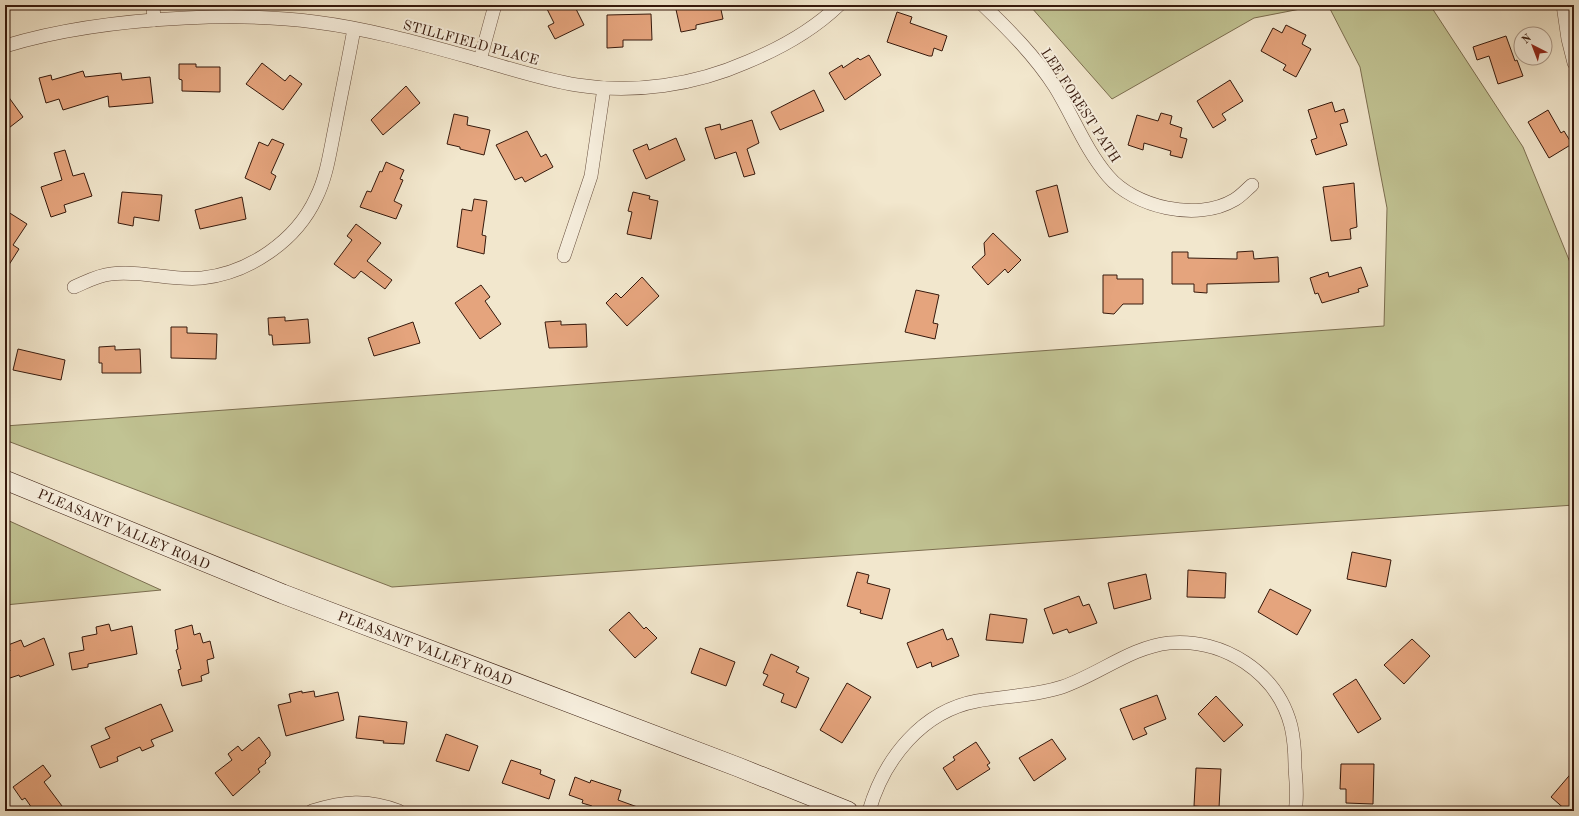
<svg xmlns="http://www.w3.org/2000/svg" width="1579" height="816" viewBox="0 0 1579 816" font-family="'Old Standard TT',serif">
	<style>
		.green { fill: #c1c393; stroke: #7c6e50 }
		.building { fill: #e5a47d; stroke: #36190c }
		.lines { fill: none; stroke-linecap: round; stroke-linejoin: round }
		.street-casing { stroke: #654c3c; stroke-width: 14 }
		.secondary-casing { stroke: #36190c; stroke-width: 20 }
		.street { stroke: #f7efde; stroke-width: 13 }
		.secondary { stroke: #f7efde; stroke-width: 19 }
		.labels { text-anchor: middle; stroke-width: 4; stroke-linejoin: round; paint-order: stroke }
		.street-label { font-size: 14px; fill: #36190c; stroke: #f7efde }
	</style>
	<rect width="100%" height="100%" fill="#f2e7cd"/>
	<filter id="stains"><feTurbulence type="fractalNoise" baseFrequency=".005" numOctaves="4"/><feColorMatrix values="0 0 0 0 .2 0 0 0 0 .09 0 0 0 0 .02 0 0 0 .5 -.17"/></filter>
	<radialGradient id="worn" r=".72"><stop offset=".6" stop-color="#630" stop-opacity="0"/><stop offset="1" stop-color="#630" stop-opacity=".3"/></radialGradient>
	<g class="green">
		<path d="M1033,5H1321L1254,18L1112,99L1031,7Z"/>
		<path d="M1328,5H1432V8L1523,147L1574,272V505L392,587L5,440V426L1384,326L1387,208L1360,67Z"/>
		<path d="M5,519L161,590L5,605Z"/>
	</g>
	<g class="building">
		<path d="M545,5H574L584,25L555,39L548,26L554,23Z"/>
		<path d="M675,5H720L723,19L696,25V29L681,32Z"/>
		<path d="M897,12L912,17L910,23L947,36L942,51L934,48L932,56H929L887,42Z"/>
		<path d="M651,14L652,40H623V47L607,48V15Z"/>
		<path d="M1286,25L1306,35L1302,44L1311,49L1296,77L1283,70L1286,65L1261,51L1273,28L1282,33Z"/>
		<path d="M1506,36L1515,61L1517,60L1523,76L1498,84L1489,56L1477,60L1473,47Z"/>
		<path d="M869,55L881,75L845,100L829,73L842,65L843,68L858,58L860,60Z"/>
		<path d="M262,63L285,81L290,75L302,84L283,110L246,84Z"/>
		<path d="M179,64H196V67H220V92L182,91V80L179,79Z"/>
		<path d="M83,71L85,77L121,73L122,80L150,77L153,103L109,107L108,96L63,110L59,99L46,103L39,78L51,75L52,80Z"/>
		<path d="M1230,80L1243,101L1222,114L1226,120L1213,128L1197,101Z"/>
		<path d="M406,86L420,103L383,135L371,120Z"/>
		<path d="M814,90L824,111L780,130L771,112Z"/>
		<path d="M5,92L23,117L5,131Z"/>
		<path d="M1332,102L1335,112L1344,109L1348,122L1340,124L1347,145L1316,155L1311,140L1317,138L1308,110Z"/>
		<path d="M1548,110L1561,133L1564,131L1572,144L1549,158L1528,122Z"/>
		<path d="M1161,113L1172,116L1170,124L1182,128L1180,137L1187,139L1182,158L1170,155L1171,151L1144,143L1143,150L1128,145L1137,115L1158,121Z"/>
		<path d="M454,114L468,117L467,125L490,130L484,155L460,149V147L447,144Z"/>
		<path d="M752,120L759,143L747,149L755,174L744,177L736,152L715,159L705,128L720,124L721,130Z"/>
		<path d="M527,131L541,157L546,154L553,167L525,182L522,177L515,180L496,145Z"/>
		<path d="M676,138L685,160L646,179L633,150L647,144L649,150Z"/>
		<path d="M272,139L284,144L271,173L276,176L270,190L245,178L259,142L268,146Z"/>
		<path d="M65,150L73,176L84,173L92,196L64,205L66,212L51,217L41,187L62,180L54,153Z"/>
		<path d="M386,162L404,170L400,179L403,180L394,201L402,205L396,219L360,207L367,191L371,192L380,171L382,172Z"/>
		<path d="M1354,183L1357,227L1350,229L1351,239L1331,241L1323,187Z"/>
		<path d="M1057,185L1068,232L1049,237L1036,191Z"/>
		<path d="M122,192L162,195L159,221L134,217L133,226L118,223Z"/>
		<path d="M633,192L650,196L649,199L658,201L651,239L627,234L632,212L628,211Z"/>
		<path d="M242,197L246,219L200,229L195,210Z"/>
		<path d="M474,199L487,201L482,235L486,236L484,254L457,247L462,209L472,211Z"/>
		<path d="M5,210L27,224L13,245L19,249L5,271Z"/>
		<path d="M356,224L381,243L367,261L392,280L385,289L361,271L355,278H353L334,264L352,240L347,236Z"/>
		<path d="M993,233L1021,260L1008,273L1005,269L988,285L972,267L985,255L984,243Z"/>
		<path d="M1253,251L1254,259L1278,257L1279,282L1207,284V293L1194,292V284H1172V252H1188V258L1237,259V252Z"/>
		<path d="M1361,267L1368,286L1358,289L1359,292L1322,303L1318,293L1315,294L1310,278L1328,272L1329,277Z"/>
		<path d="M1103,275H1117V279H1143V304H1123L1114,314L1103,313Z"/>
		<path d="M642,277L659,296L627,326L606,303L616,293L621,298Z"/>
		<path d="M481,285L490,297L485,301L501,324L480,339L455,303Z"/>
		<path d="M916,290L939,295L933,323L938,324L935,339L905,332Z"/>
		<path d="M285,317V321L308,319L310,343L273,345L272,335H269L268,318Z"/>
		<path d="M561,321V325L586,324L587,347L549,348L545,322Z"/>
		<path d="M413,322L420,343L374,356L368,338Z"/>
		<path d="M171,327H187V333L217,334L216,359L171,358Z"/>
		<path d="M115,346V350L140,349L141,373H102V363H99V347Z"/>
		<path d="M18,349L65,360L61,380L13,370Z"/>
		<path d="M1352,552L1391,560L1386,587L1347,579Z"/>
		<path d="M1188,570L1226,573L1225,598L1187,597Z"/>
		<path d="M857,572L869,575L867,583L890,589L882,619L860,613L861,610L847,606Z"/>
		<path d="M1146,574L1151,599L1114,609L1108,583Z"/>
		<path d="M1270,589L1311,610L1297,635L1258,612Z"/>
		<path d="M1079,596L1083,606L1089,604L1097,623L1069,633L1067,629L1053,634L1044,609Z"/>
		<path d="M629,612L644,629L646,627L657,638L635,658L609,630Z"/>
		<path d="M990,614L1027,619L1023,643L986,640Z"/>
		<path d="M109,624L111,631L132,626L137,654L88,664V667L72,670L69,653L84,650L82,637L97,634L96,627Z"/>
		<path d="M192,625L194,635L200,633L203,643L210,641L214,658L207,660L209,673L201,676L202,681L182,686L178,670L181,669L176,650L178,649L175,630Z"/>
		<path d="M943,629L947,640L952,638L959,656L932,667L931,662L917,668L907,643Z"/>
		<path d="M44,638L54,665L20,677L19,675L10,678L9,676L5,677V653L10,651L8,645L21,640L24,647Z"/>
		<path d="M1412,639L1430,656L1404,684L1384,665Z"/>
		<path d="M700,648L735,662L726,686L691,673Z"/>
		<path d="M771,654L799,667L796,672L809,678L796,708L781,702L784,694L763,685L768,675L763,673Z"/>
		<path d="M1356,679L1381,719L1358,733L1333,694Z"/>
		<path d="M847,683L871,697L842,743L820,730Z"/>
		<path d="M302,691V693L314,691L315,697L338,692L344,720L286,736L278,705L291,702L289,694Z"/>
		<path d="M1157,695L1166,719L1144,728L1147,734L1133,740L1120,709Z"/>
		<path d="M1216,696L1243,725L1224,742L1198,714Z"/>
		<path d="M161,704L173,731L151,740L154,746L142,751L140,747L117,757L118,761L100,768L91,746L110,738L105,728Z"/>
		<path d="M359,716L407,722L404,744L383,743L384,741L356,738Z"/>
		<path d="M446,734L478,746L469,771L436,761Z"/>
		<path d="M259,737L270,752V756L265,761L266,763L258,769L260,772L233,796L215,773L232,760L228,754L238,746L242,751Z"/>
		<path d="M1052,739L1066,759L1034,781L1019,758Z"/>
		<path d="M976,742L990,763L987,765L990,769L957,790L943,768L955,760L953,757Z"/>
		<path d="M511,760L541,770L540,774L555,780L549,799L502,783Z"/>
		<path d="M1341,764H1374L1373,804L1346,803V789H1340Z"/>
		<path d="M43,765L51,776L44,782L62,806L55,811H34L25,798L22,800L13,787Z"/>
		<path d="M1196,768L1221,769L1219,808L1194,806Z"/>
		<path d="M1574,770V811H1567L1551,797Z"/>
		<path d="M575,777L590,783L591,780L621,790L618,800L643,809V811H599L591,808L592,806L582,803L583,800L569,795Z"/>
	</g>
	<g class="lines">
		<g class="street-casing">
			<g id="street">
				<path d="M153,5L154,20"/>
				<path d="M983,5C1009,30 1035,56 1055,87C1073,116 1085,149 1108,176C1134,207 1197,222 1234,200C1240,197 1246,190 1252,185"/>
				<path d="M1563,5L1568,39L1574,63"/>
				<path d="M5,46C64,28 123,21 185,18C228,16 272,16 315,22C371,29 426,45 480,60C512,69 545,80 577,85C634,94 695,85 747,62C781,48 813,30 839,5"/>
				<path d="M480,60L495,5"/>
				<path d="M564,256L591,176L604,88"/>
				<path d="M74,287C86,282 98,275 111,274C141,270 171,281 202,278C249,273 296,241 316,198C327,176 330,151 335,127C341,95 348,62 354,29"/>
				<path d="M312,811C344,801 367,799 399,811"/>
				<path d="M869,811C884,759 922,711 977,701C1005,696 1035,696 1062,687C1098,675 1131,647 1169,643C1223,638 1277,672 1291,726C1294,739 1295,754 1295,768C1296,782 1298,797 1295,811"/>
			</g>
		</g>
		<g class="secondary-casing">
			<path id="secondary" d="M5,480L283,594L738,767L848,811"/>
		</g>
		<use href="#street" class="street"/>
		<use href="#secondary" class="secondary"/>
	</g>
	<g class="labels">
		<g class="street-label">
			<text transform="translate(471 42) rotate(15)" y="5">STILLFIELD PLACE</text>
			<text transform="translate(1081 105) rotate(57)" y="5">LEE FOREST PATH</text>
			<text transform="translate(124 529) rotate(23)" y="5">PLEASANT VALLEY ROAD</text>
			<text transform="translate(425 648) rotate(21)" y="5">PLEASANT VALLEY ROAD</text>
		</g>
	</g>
	<rect width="1579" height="816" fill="none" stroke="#f2e7cd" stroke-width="20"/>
	<rect x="6" y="6" width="1567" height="804" fill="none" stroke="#36190c" stroke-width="2"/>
	<rect x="10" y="10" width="1559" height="796" fill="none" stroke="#36190c"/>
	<g transform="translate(1533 46) rotate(318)"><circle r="19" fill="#f7efde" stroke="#aa998a"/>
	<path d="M0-3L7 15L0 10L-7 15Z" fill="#8f2418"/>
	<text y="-6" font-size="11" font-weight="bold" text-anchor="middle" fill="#36190c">N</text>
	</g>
	<rect width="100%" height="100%" filter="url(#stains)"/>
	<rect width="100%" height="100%" fill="url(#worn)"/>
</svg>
